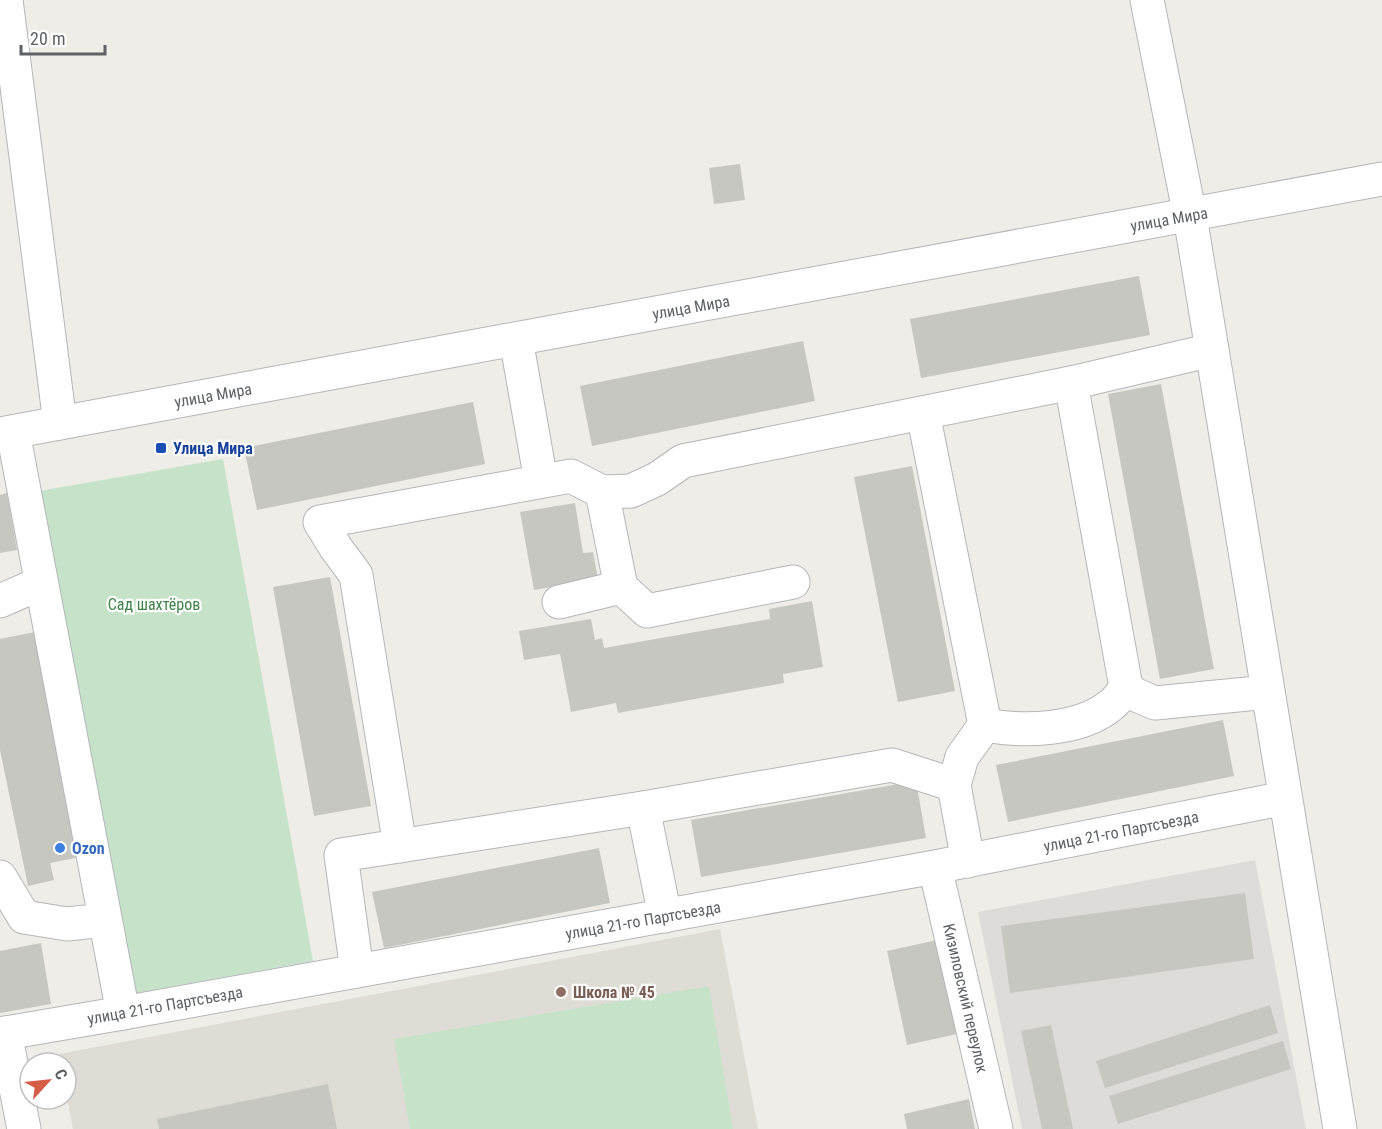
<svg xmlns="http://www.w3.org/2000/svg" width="1382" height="1129" viewBox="0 0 1382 1129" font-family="'Roboto Condensed',sans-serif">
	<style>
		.industrial { fill: #dedcd9 }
		.education { fill: #dedcd5 }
		.green { fill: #c6e3c9 }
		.building { fill: #c7c7c1 }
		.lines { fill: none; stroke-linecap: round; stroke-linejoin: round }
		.minor-casing { stroke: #b4b6ba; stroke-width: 35 }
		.minor { stroke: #fff; stroke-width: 33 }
		.transit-dot { fill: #1a4fb4; stroke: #fff; stroke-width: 2 }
		.shop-dot { fill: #3f7fe0; stroke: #fff; stroke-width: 2 }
		.education-dot { fill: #8d6e63; stroke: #fff; stroke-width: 2 }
		.labels { text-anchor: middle; stroke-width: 4.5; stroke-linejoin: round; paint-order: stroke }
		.street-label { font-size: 16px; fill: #5e6165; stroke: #fff }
		.transit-label { font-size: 16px; font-weight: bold; fill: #164399; stroke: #fff; text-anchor: start }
		.park-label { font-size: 16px; fill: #408249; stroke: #fff }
		.shop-label { font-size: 16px; font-weight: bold; fill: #366cbe; stroke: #fff; text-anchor: start }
		.education-label { font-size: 16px; font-weight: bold; fill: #785e54; stroke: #fff; text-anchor: start }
	</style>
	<rect width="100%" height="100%" fill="#efede7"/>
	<path class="industrial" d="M1255,860L1306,1129H1022L978,912Z"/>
	<path class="education" d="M720,929L758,1129H73L66,1091V1063H61L59,1054Z"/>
	<g class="green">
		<path d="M223,459L313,961L130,994L39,491Z"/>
		<path d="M709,986L733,1129H410L394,1039Z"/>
	</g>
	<g class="building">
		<path d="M740,164L745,200L714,204L709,168Z"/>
		<path d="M1139,276L1150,335L921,378L910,319Z"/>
		<path d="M803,341L815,401L592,446L580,386Z"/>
		<path d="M1161,384L1214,669L1160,679L1108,394Z"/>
		<path d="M473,402L485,464L257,510L244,448Z"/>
		<path d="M912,466L955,691L898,702L854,477Z"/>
		<path d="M7,493L17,550L0,553V495Z"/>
		<path d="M575,503L583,553L593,552L598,579L534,590L520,512Z"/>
		<path d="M330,577L371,806L314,816L273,587Z"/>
		<path d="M812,601L823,667L783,674L784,683L618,713L616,703L571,712L560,654L524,660L519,631L591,619L595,640L602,638L604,648L770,619L769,609Z"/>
		<path d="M35,632L81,857L50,863L54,880L28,886L0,750V639Z"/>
		<path d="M1223,720L1234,776L1008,822L996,765Z"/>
		<path d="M916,781L926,838L701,877L691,820Z"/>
		<path d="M599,848L610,903L384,948L372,892Z"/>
		<path d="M1245,893L1254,959L1010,993L1001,926Z"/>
		<path d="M937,940L957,1034L907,1045L887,951Z"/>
		<path d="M41,943L51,1004L0,1013V951Z"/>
		<path d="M1270,1005L1278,1033L1105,1088L1096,1061Z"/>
		<path d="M1051,1025L1073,1129H1042L1021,1031Z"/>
		<path d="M1283,1041L1291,1069L1118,1124L1109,1096Z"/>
		<path d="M328,1084L337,1129H159L157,1119Z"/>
		<path d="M969,1099L975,1129H907L904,1114Z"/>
	</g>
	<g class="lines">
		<g class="minor-casing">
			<g id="minor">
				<path d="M6,0L60,423"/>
				<path d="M1147,0L1190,216L1340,1129"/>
				<path d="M516,339L541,481"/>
				<path d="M1071,383L1126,687"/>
				<path d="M923,413L985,725"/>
				<path d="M13,432L123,1013"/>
				<path d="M0,434L1382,179"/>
				<path d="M621,587L647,611L793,582"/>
				<path d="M0,601L41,583"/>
				<path d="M559,602L621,587L602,492"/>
				<path d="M643,808L665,916"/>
				<path d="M400,846L356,575L336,548L320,522L571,476L602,492L631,491L657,479L683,461L1071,383L1212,350"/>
				<path d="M968,861L954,785L962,757L985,725C1023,732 1080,731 1111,705C1117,701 1122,693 1126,687L1134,694L1155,703L1268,692"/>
				<path d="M935,867L996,1129"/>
				<path d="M0,877L24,917L67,924L105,920"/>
				<path d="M357,971L341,855L643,808L892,765L954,785"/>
				<path d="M5,1033L24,1129"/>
				<path d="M0,1034L123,1013L935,867L1285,798"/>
			</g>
		</g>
		<use href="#minor" class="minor"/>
	</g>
	<rect class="transit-dot" x="155" y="442" width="12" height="12" rx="3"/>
	<circle class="shop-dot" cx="60" cy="848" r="6"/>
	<circle class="education-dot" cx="561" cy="992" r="6"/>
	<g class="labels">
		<g class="street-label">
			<text transform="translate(1169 219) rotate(-10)" y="6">улица Мира</text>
			<text transform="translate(691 307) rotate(-10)" y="6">улица Мира</text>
			<text transform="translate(213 395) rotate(-10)" y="6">улица Мира</text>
			<text transform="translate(1121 831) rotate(-11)" y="6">улица 21-го Партсъезда</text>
			<text transform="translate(643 920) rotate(-10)" y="6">улица 21-го Партсъезда</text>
			<text transform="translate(966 998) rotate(77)" y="6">Кизиловский переулок</text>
			<text transform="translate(165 1005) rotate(-10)" y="6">улица 21-го Партсъезда</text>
		</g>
		<g class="transit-label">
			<text x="173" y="454">Улица Мира</text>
		</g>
		<g class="park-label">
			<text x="154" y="610">Сад шахтёров</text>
		</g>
		<g class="shop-label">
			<text x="72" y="854">Ozon</text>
		</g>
		<g class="education-label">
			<text x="573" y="998">Школа № 45</text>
		</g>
	</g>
	<g transform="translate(48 1081) rotate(63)"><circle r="28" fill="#ffffff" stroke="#bfc0c1" stroke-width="1.5"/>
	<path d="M0-4.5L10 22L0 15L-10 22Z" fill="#d65d45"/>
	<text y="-9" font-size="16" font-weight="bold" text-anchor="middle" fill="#5e6165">С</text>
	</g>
	<path d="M21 45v9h84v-9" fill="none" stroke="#5e6165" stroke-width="3"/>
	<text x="30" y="45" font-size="18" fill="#5e6165" stroke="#ffffff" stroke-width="4.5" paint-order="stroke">20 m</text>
</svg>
